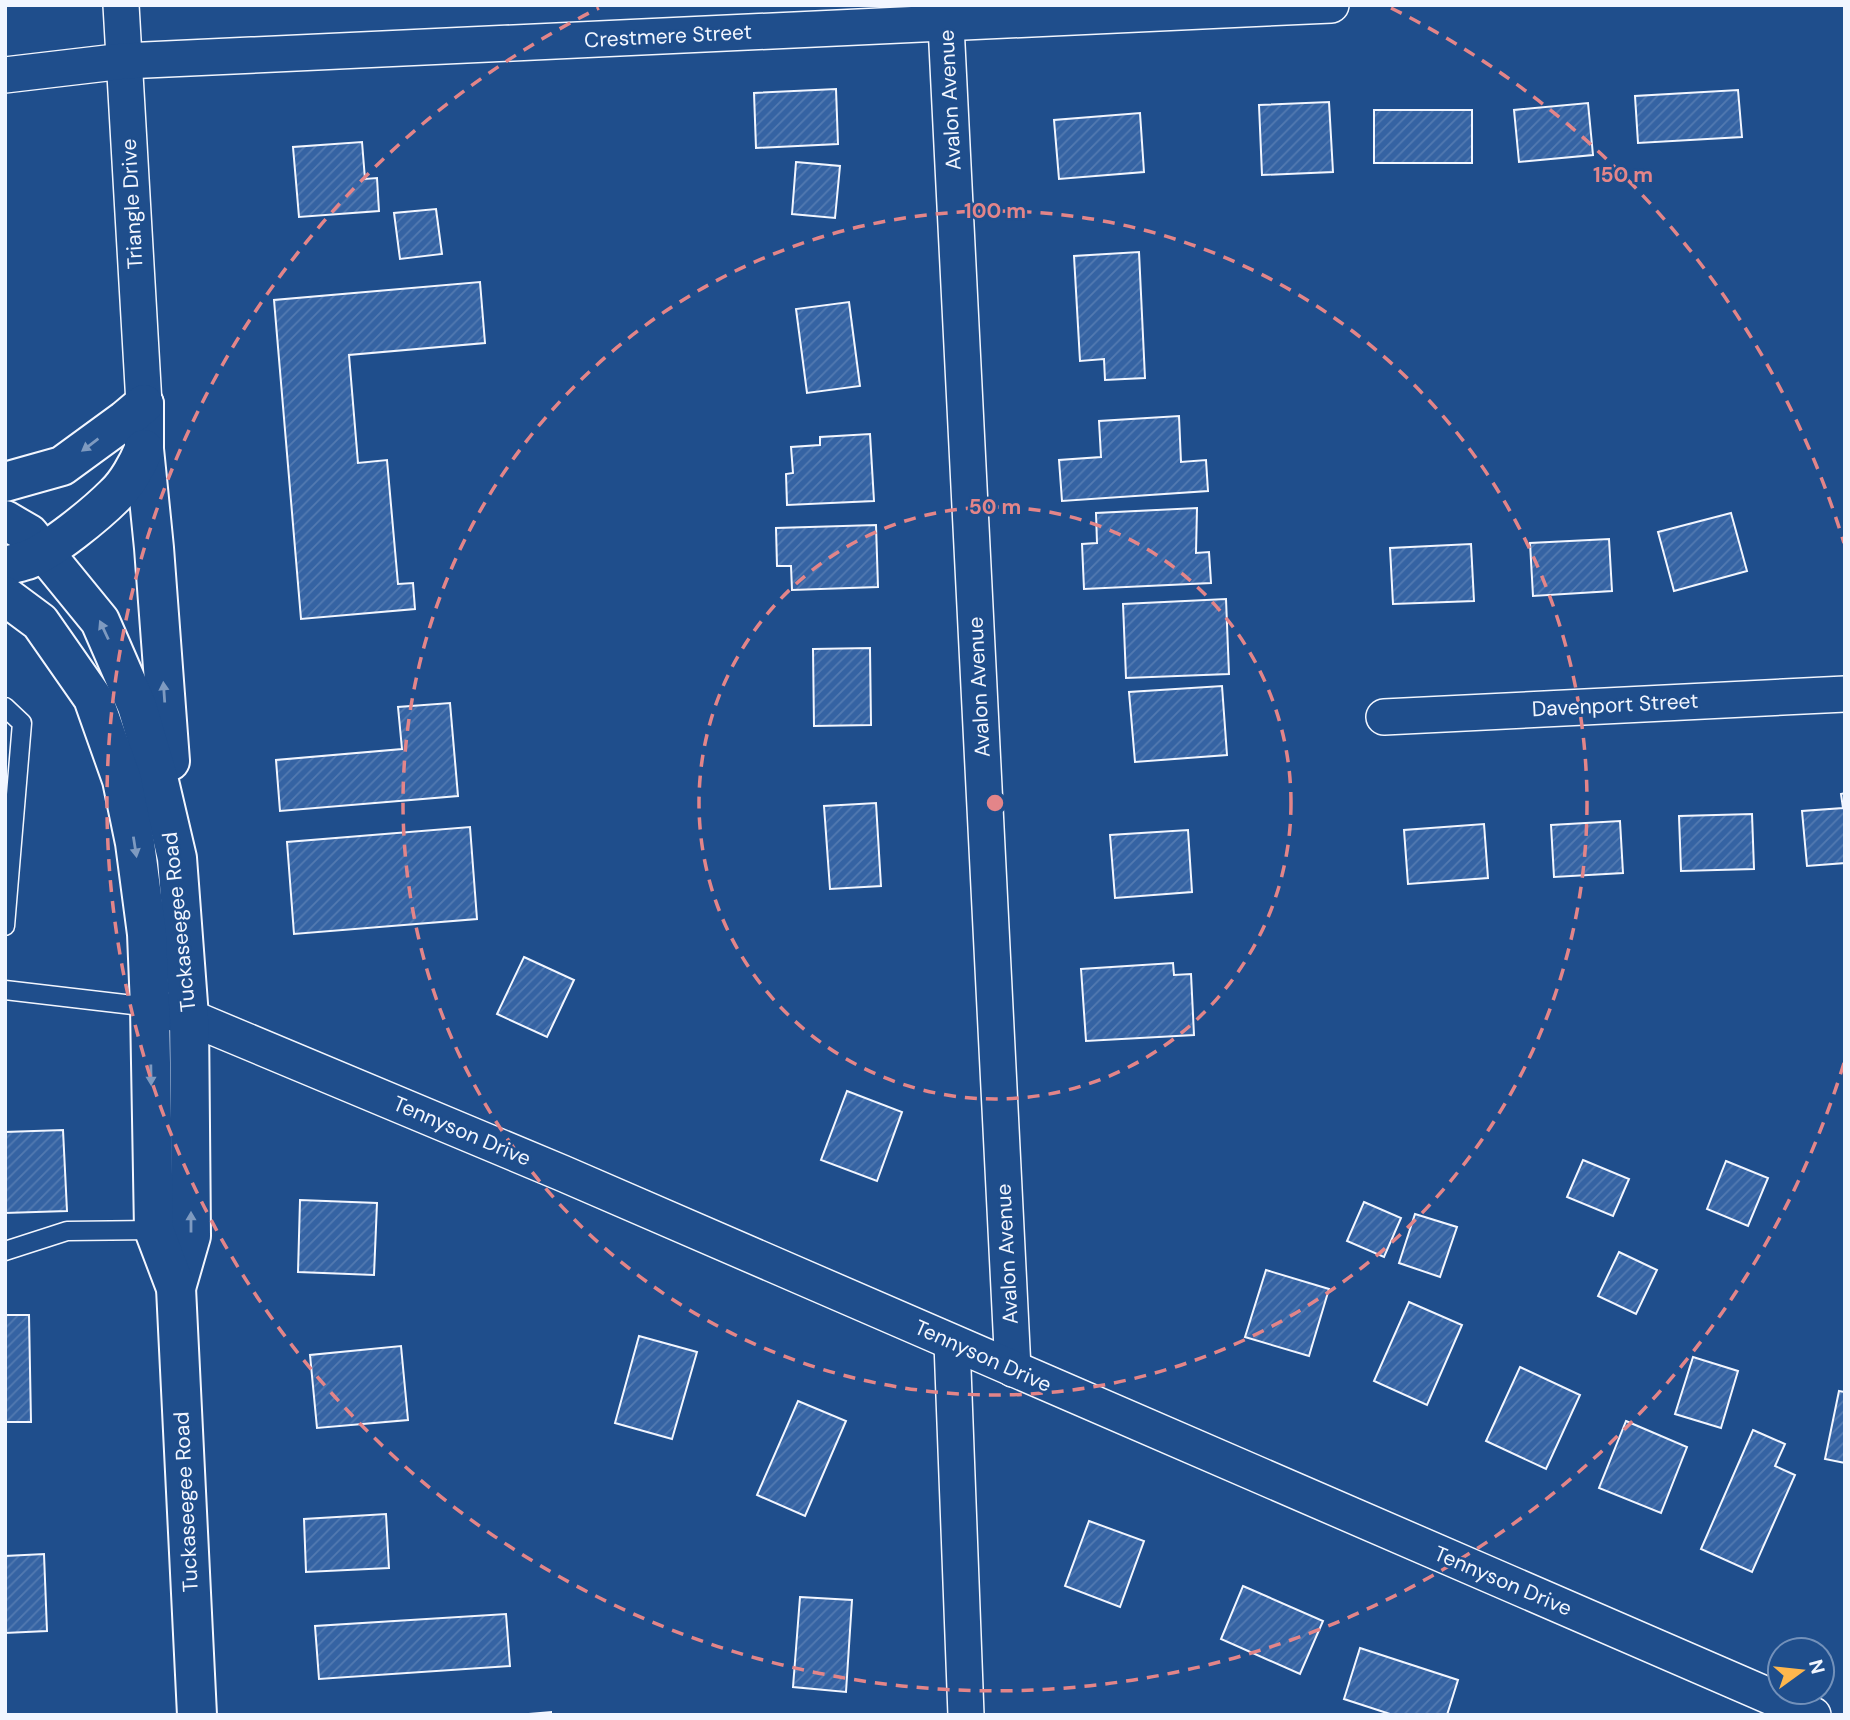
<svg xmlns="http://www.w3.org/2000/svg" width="1850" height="1720" viewBox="0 0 1850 1720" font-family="'DM Sans',sans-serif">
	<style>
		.building { fill: url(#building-hatch); stroke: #f2f6ff; stroke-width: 2 }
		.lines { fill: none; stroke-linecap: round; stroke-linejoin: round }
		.lane-casing { stroke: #f2f6ff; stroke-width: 21 }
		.street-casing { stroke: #f2f6ff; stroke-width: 38 }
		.secondary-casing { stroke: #f2f6ff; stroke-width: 42 }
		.lane { stroke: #1f4e8c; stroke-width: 18 }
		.street { stroke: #1f4e8c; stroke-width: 35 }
		.secondary { stroke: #1f4e8c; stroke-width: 38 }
		.oneway { fill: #7e9ac0 }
		.ring { fill: none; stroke: #e38589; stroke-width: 3.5; stroke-dasharray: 12 9 }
		.labels { text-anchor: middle; stroke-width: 5; stroke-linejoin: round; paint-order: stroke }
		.street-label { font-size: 21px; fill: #f2f6ff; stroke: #1f4e8c }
		.centre { fill: #e38589; stroke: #1f4e8c; stroke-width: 3.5 }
		.ring-label { font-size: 21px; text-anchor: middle; font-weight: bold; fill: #e38589; stroke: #1f4e8c; stroke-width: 5; stroke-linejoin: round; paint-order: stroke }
	</style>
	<defs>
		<pattern id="building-hatch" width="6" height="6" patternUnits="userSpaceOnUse" patternTransform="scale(1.75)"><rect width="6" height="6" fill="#3563a3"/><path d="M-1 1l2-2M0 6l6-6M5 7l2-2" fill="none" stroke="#537ab1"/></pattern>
	</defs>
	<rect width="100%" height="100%" fill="#1f4e8c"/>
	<g class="building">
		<path d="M836,89L838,144L756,148L754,93Z"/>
		<path d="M1738,90L1742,137L1638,143L1635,96Z"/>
		<path d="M1329,102L1333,172L1262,175L1259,105Z"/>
		<path d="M1588,103L1593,155L1519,162L1514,110Z"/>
		<rect x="1374" y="110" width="98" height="53"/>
		<path d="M1140,113L1144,172L1059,179L1054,120Z"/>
		<path d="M362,142L365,179L377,178L379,211L299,217L293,147Z"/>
		<path d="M796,162L840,166L835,218L792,214Z"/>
		<path d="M436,209L442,254L400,259L394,213Z"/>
		<path d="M1139,252L1145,378L1105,380L1104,359L1080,361L1074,256Z"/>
		<path d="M480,282L485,343L349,355L358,463L387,460L398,584L413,583L415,609L301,619L274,300Z"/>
		<path d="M849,302L860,386L807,393L796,309Z"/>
		<path d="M1179,416L1181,462L1206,460L1208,491L1062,501L1059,460L1101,457L1099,421Z"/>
		<path d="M870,434L874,501L787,505L786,474L793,473L791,447L820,445V437Z"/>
		<path d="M1197,508L1196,553L1209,552L1211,583L1084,589L1082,544L1097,543L1096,513Z"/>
		<path d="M1731,513L1747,571L1674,591L1658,532Z"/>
		<path d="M876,525L878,587L792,590L791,566H777L776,528Z"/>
		<path d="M1609,539L1612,591L1533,596L1530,543Z"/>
		<path d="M1471,544L1474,601L1393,604L1390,548Z"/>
		<path d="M1226,599L1229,674L1126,678L1123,604Z"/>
		<path d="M870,648L871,725L814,726L813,649Z"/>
		<path d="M1222,686L1227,755L1135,762L1129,692Z"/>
		<path d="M450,703L458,796L280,811L276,760L402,749L398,707Z"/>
		<path d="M1845,793V863L1807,866L1802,811L1843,808L1841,794Z"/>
		<path d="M876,803L881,886L830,889L824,806Z"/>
		<path d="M1752,814L1754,869L1681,871L1679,816Z"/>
		<path d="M1620,821L1623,873L1554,877L1551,825Z"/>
		<path d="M1484,824L1488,878L1408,884L1404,830Z"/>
		<path d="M470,827L477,919L294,934L287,842Z"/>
		<path d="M1188,830L1192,892L1115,898L1110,835Z"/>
		<path d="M524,957L574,980L547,1037L497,1014Z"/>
		<path d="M1173,963L1174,975L1191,974L1194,1035L1086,1041L1081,969Z"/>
		<path d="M847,1091L902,1112L877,1181L821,1160Z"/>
		<path d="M63,1130L67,1211L5,1213V1132Z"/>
		<path d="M1583,1160L1629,1179L1613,1216L1567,1197Z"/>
		<path d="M1726,1161L1768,1178L1748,1226L1707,1209Z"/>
		<path d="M300,1200L377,1203L374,1275L298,1272Z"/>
		<path d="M1364,1202L1401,1218L1384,1257L1347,1241Z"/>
		<path d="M1415,1214L1457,1227L1440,1277L1399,1263Z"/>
		<path d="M1619,1252L1657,1270L1636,1314L1598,1296Z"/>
		<path d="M1266,1270L1329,1289L1309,1356L1245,1337Z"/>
		<path d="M1409,1302L1462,1325L1427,1405L1374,1381Z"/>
		<path d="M5,1315H29L31,1422H5Z"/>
		<path d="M639,1336L697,1352L672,1439L615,1423Z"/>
		<path d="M401,1346L408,1420L317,1428L310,1355Z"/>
		<path d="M1693,1357L1738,1371L1721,1428L1675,1414Z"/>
		<path d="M1520,1367L1580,1395L1546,1469L1486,1441Z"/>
		<path d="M1839,1391L1845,1392V1463L1825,1459Z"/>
		<path d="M798,1401L846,1421L805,1516L757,1495Z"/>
		<path d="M1626,1421L1687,1447L1661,1513L1599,1488Z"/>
		<path d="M1753,1430L1785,1444L1775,1466L1795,1475L1752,1572L1701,1549Z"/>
		<path d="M386,1514L389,1568L306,1572L304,1519Z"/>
		<path d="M1089,1521L1144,1541L1120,1607L1065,1586Z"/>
		<path d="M44,1554L47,1631L5,1633V1556Z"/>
		<path d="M1243,1586L1323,1621L1300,1674L1221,1639Z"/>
		<path d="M800,1597L852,1600L846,1692L793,1687Z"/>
		<path d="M506,1614L510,1666L319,1679L315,1626Z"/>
		<path d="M1360,1648L1458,1680L1447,1715H1393L1344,1699Z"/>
		<path d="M551,1712V1715H517Z"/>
	</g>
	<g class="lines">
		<g class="lane-casing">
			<g id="lane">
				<path d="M5,707L22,723L5,926"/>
				<path d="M5,990L150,1007"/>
				<path d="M5,1251L67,1231L154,1230"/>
			</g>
		</g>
		<g class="street-casing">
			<g id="street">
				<path d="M121,5L144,404"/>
				<path d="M945,5L1013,1369"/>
				<path d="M5,75L124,61L1331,5"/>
				<path d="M1384,717L1845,694"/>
				<path d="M162,1010L189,1017L562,1173L1813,1715"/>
				<path d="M952,1343L966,1715"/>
			</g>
		</g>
		<g class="secondary-casing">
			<g id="secondary">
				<path d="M144,404V449L154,548L170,761"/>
				<path d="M5,482L62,466L125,420L144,404"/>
				<path d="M5,520L29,534L100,621L137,706L158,777L177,858L189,1017L191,1236L176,1288"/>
				<path d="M5,566C12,564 20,562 27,560C51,551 96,514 115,495C127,484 138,464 144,449"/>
				<path d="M5,596L40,622L93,698L122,780L135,843L147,934L150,1007L154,1230L176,1288L197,1715"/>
			</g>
		</g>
		<use href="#lane" class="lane"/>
		<use href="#street" class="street"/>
		<use href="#secondary" class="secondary"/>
	</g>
	<defs><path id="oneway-solid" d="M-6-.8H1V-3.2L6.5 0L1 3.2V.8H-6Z" transform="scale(1.75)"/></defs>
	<g class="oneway">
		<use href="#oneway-solid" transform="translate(90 445) rotate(143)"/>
		<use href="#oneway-solid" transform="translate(104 630) rotate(-115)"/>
		<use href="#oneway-solid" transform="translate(164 692) rotate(-94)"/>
		<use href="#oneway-solid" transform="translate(135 847) rotate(81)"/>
		<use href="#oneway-solid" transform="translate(151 1075) rotate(89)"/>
		<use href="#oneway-solid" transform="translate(191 1222) rotate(-90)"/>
	</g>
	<g class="ring">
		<circle cx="995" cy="803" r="296"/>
		<circle cx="995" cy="803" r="592"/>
		<path d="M1844 1063A888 888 0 1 1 599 8M1391 8A888 888 0 0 1 1844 543"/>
	</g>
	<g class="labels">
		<g class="street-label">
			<text transform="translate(668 36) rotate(-3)" y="7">Crestmere Street</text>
			<text transform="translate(950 100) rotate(-93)" y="7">Avalon Avenue</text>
			<text transform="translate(132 204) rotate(-93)" y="7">Triangle Drive</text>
			<text transform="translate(979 687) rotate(-93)" y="7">Avalon Avenue</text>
			<text transform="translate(1615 705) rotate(-3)" y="7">Davenport Street</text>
			<text transform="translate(179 922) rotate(-96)" y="7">Tuckaseegee Road</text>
			<text transform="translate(462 1131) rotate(23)" y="7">Tennyson Drive</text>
			<text transform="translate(1007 1254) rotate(-93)" y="7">Avalon Avenue</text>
			<text transform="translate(983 1356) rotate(24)" y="7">Tennyson Drive</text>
			<text transform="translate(186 1502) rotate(-93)" y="7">Tuckaseegee Road</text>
			<text transform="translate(1503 1581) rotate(23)" y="7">Tennyson Drive</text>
		</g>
	</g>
	<circle cx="995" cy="803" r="10" class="centre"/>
	<g class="ring-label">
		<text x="1623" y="182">150 m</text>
		<text x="995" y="218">100 m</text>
		<text x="995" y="514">50 m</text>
	</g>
	<rect width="1850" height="1720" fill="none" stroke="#f2f6ff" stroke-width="14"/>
	<g transform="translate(1801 1671) rotate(75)"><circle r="33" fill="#1f4e8c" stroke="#7391ba" stroke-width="2"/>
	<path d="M0-5L12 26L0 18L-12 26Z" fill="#ffb74d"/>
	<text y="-10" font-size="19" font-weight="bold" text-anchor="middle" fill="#f2f6ff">N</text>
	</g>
</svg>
